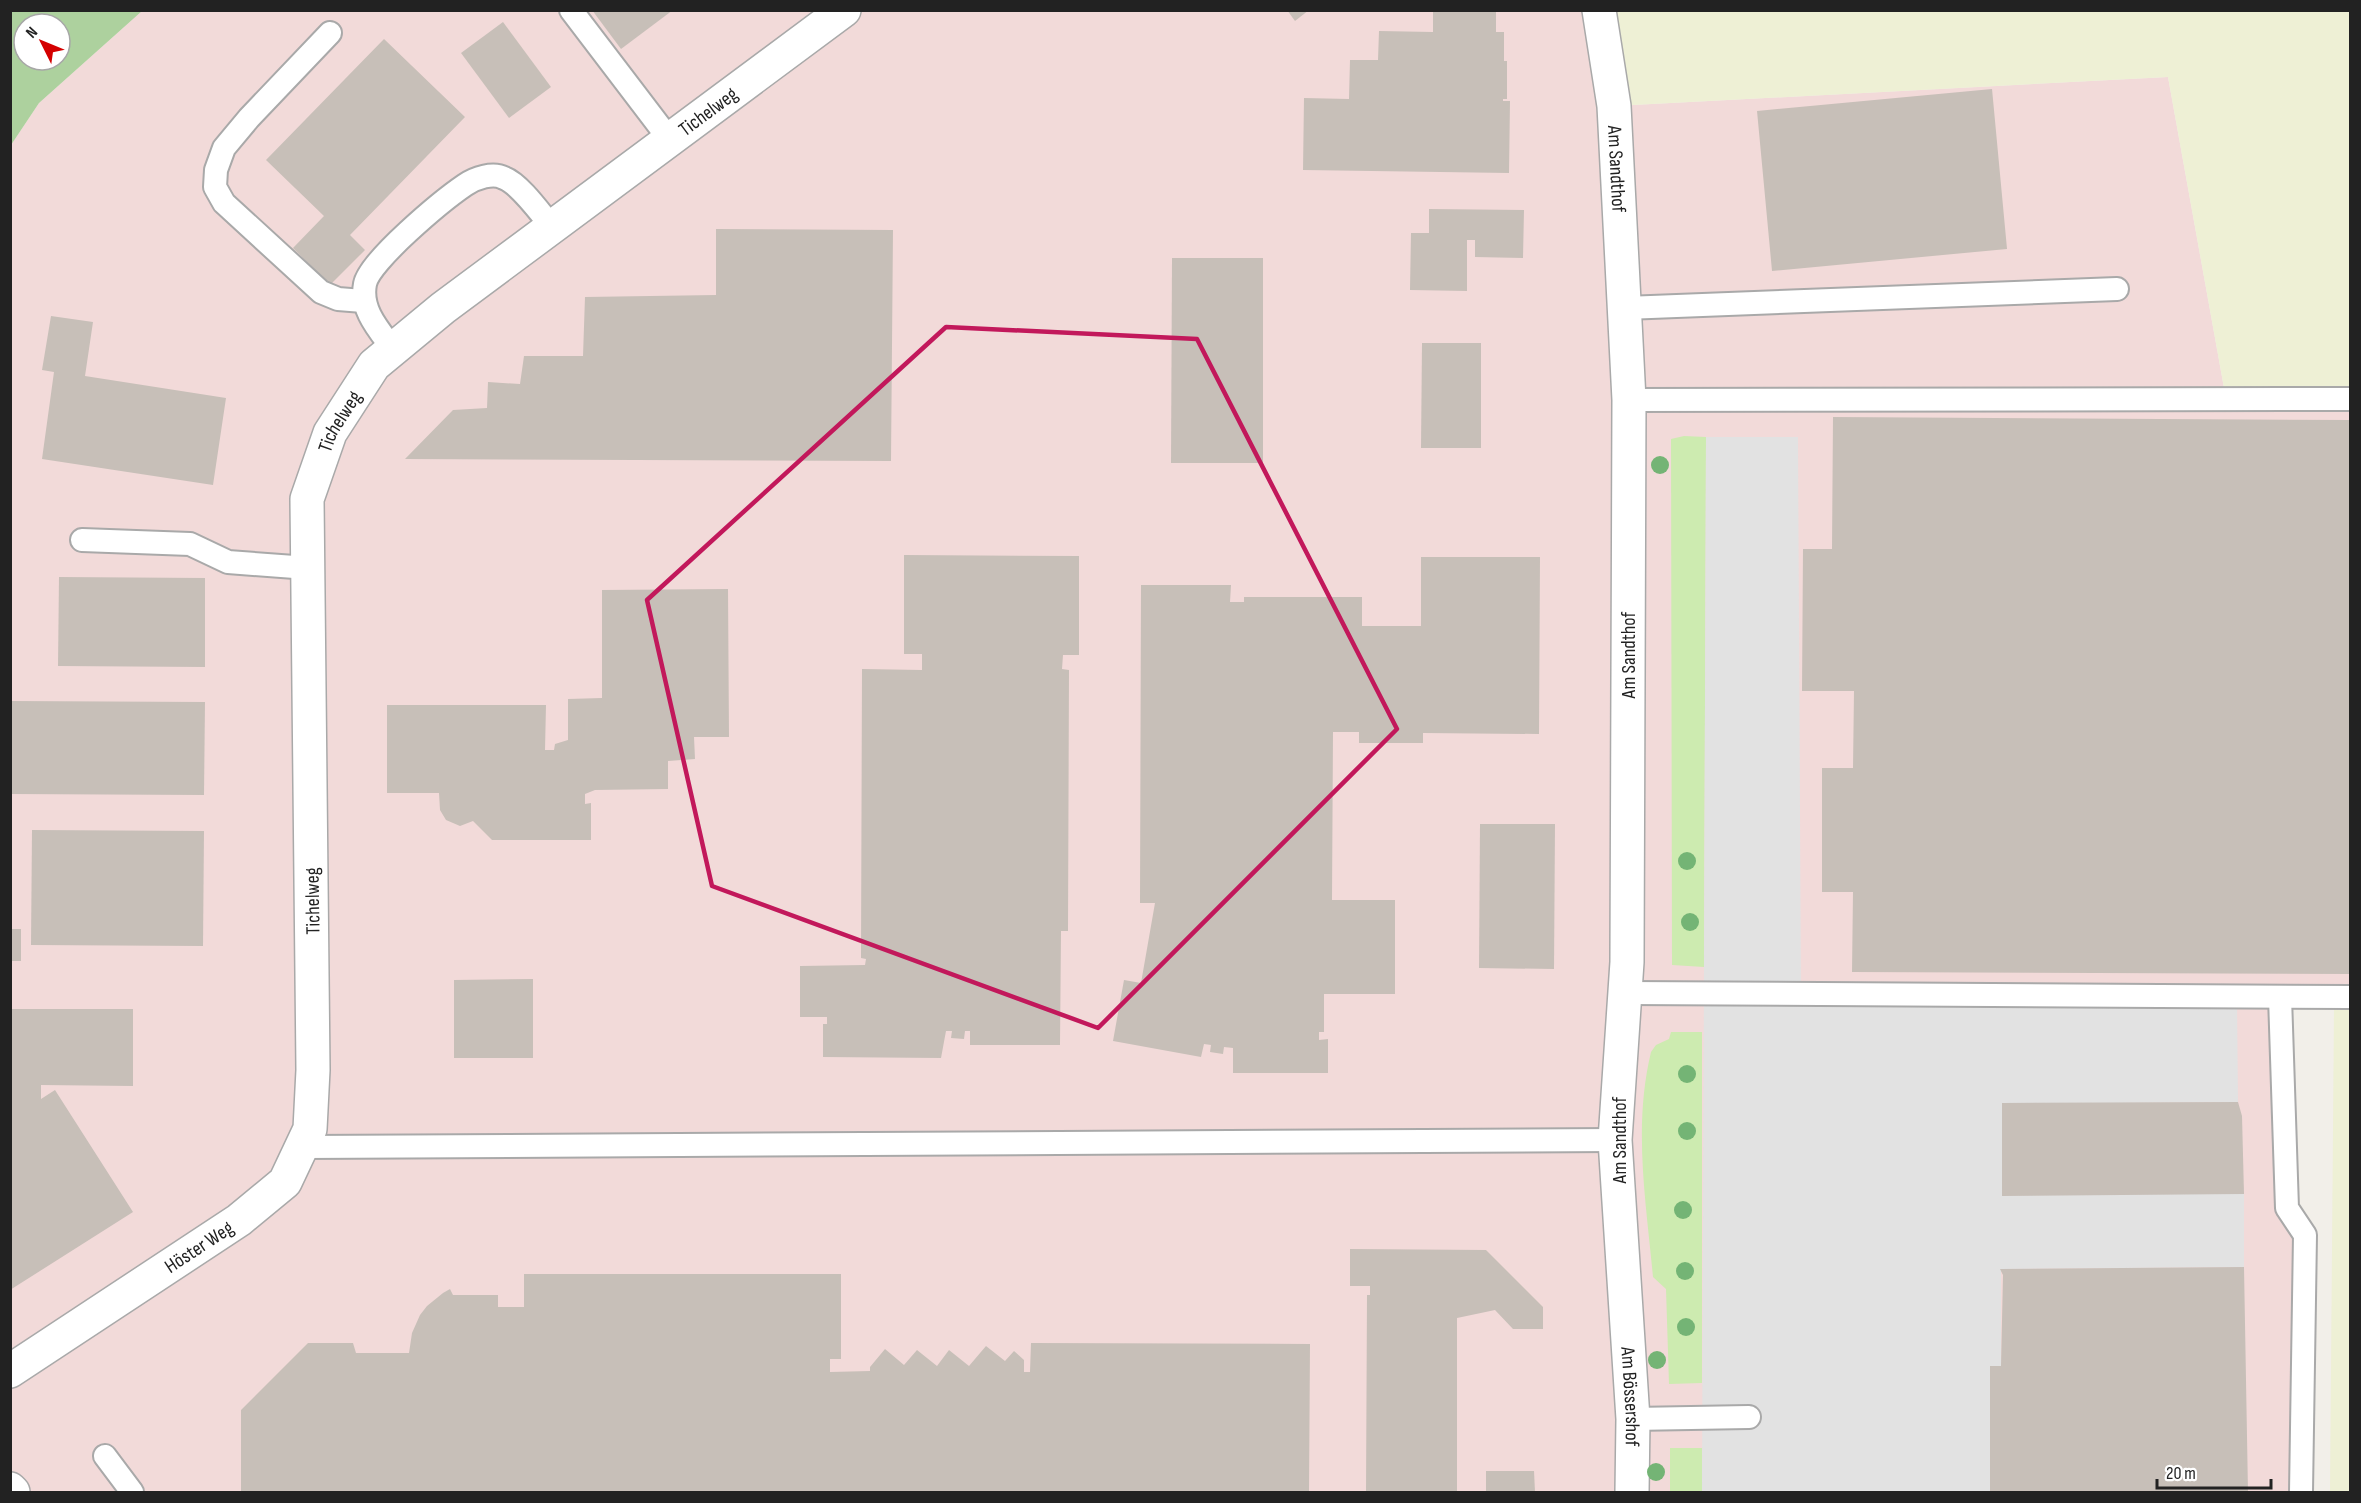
<svg xmlns="http://www.w3.org/2000/svg" width="2361" height="1503" viewBox="0 0 2361 1503" font-family="'Sofia Sans Condensed',sans-serif">
	<style>
		.commercial { fill: #f2dad9 }
		.farmland { fill: #eef0d5 }
		.grass { fill: #cdebb0 }
		.forest { fill: #add19e; fill-rule: evenodd }
		.parking { fill: #e2e2e2 }
		.building { fill: #c7bfb8 }
		.lines { fill: none; stroke-linecap: round; stroke-linejoin: round }
		.lane-casing { stroke: #a9a9a9; stroke-width: 26 }
		.street-casing { stroke: #a9a9a9; stroke-width: 36 }
		.lane { stroke: #fff; stroke-width: 22 }
		.street { stroke: #fff; stroke-width: 33 }
		.tree { fill: #74b475 }
		.marked { fill: none; stroke: #c2185b; stroke-width: 4.5; stroke-linejoin: round }
		.labels { text-anchor: middle; stroke-width: 4.5; stroke-linejoin: round; paint-order: stroke }
		.street-label { font-size: 20px; fill: #222; stroke: #fff }
	</style>
	<rect width="100%" height="100%" fill="#f2efe9"/>
	<path class="commercial" d="M1599,10L1614,106L2168,77L2226,399L2350,390V997H2280L2287,1208L2309,1237L2303,1492H11V145L39,103L142,11Z"/>
	<g class="farmland">
		<path d="M1599,11H2350V390L2226,399L2168,77L1614,106Z"/>
		<path d="M2334,1007H2350V1492H2330Z"/>
	</g>
	<g class="grass">
		<path d="M1684,436L1706,437L1704,967L1672,965L1671,439Z"/>
		<path d="M1671,1032H1702V1383L1669,1384L1666,1289L1653,1277C1646,1201 1633,1127 1651,1052L1656,1045L1669,1039Z"/>
		<rect x="1670" y="1448" width="32" height="44"/>
	</g>
	<path class="forest" d="M11,10L142,11L39,103L11,145ZM24,24H60V60H24Z"/>
	<path class="parking" d="M1706,437H1798L1801,998L2237,999L2238,1102L2002,1104L2244,1194V1267L2001,1269V1366L1990,1367V1492H1702Z"/>
	<g class="building">
		<path d="M592,10H673L621,49Z"/>
		<path d="M1287,10H1309L1295,21Z"/>
		<path d="M1433,10H1496V32H1504V61H1507V99H1503V101H1510L1509,173L1303,170L1304,98L1349,99L1350,60H1378L1379,31L1433,32Z"/>
		<path d="M503,22L551,87L509,118L461,53Z"/>
		<path d="M384,39L465,117L350,235L365,250L330,285L293,248L324,216L266,160Z"/>
		<path d="M1992,89L2007,249L1772,271L1757,111Z"/>
		<path d="M1429,209L1524,210L1523,258L1475,257V240H1467V291L1410,290L1411,233H1429Z"/>
		<path d="M716,229L893,230L891,461L405,459L453,410L487,408L488,382L520,384L524,356H583L585,297L716,295Z"/>
		<path d="M1172,258H1263V463H1171Z"/>
		<path d="M51,316L93,322L85,376L226,398L213,485L42,459L54,372L42,370Z"/>
		<path d="M1422,343H1481V448H1421Z"/>
		<path d="M1833,417L2350,420V974L1852,972L1853,892H1822V768H1853L1854,691H1802L1803,549H1832Z"/>
		<path d="M904,555L1079,556V655H1063L1062,669L1069,670L1068,931H1061L1060,1045H970V1031H965L964,1039L951,1038L952,1031H946L941,1058L823,1057V1024H827V1017H800V966L865,965L866,959L861,958L862,669L922,670V654H904Z"/>
		<path d="M1421,557H1540L1539,734L1423,733V743H1359V732H1333L1332,900H1395V994H1324V1032H1319V1040L1328,1039V1073H1233V1048L1224,1047L1223,1054L1210,1052L1211,1045L1204,1044L1201,1057L1113,1041L1124,980L1141,983L1155,903H1140L1141,585H1231L1230,602H1244V597H1362V626H1421Z"/>
		<path d="M59,577L205,578V667L58,666Z"/>
		<path d="M728,589L729,737H694L695,759L668,761V789L595,790L585,794V804L591,803V840H492L473,821L460,826L446,820L440,810L439,793H387V705H546L545,750H554L555,744L568,740V699L602,698V590Z"/>
		<path d="M10,701L205,702L204,795L10,794Z"/>
		<path d="M1480,824H1555L1554,969L1479,968Z"/>
		<path d="M32,830L204,831L203,946L31,945Z"/>
		<rect x="10" y="929" width="11" height="32"/>
		<path d="M533,979V1058H454V980Z"/>
		<path d="M10,1009H133V1086L41,1085V1099L55,1090L133,1212L10,1290Z"/>
		<path d="M2238,1102L2242,1116L2244,1194L2002,1196V1103Z"/>
		<path d="M1350,1249L1486,1250L1543,1307V1329H1513L1495,1310L1457,1318V1492H1366L1367,1295H1370V1286H1350Z"/>
		<path d="M2244,1267L2248,1492H1990V1366H2001L2003,1275L2000,1269Z"/>
		<path d="M524,1274H841V1359H830V1372L870,1371V1367L885,1349L904,1365L917,1350L937,1366L949,1350L969,1366L986,1346L1005,1361L1014,1351L1024,1360V1372H1030L1031,1343L1310,1344L1309,1492H241V1410L308,1343H353L356,1353H409L412,1333L420,1315L427,1306L443,1293L450,1289L453,1295H498V1307H524Z"/>
		<path d="M1486,1471H1534L1535,1492H1486Z"/>
	</g>
	<g class="lines">
		<g class="lane-casing">
			<g id="lane">
				<path d="M571,10L670,140"/>
				<path d="M330,33L249,118L224,148L216,170L215,187L224,203L321,292L338,299L363,301"/>
				<path d="M1625,308L2117,289"/>
				<path d="M393,349C379,330 360,310 365,284C369,261 443,200 465,185C475,178 493,172 504,178C520,184 541,214 552,227"/>
				<path d="M1629,400L2350,399"/>
				<path d="M82,540L190,544L228,562L308,568"/>
				<path d="M1625,993L2350,997"/>
				<path d="M2280,997L2287,1208L2305,1235L2301,1492"/>
				<path d="M302,1147L1615,1140"/>
				<path d="M1633,1419L1749,1417"/>
				<path d="M105,1456L132,1492"/>
			</g>
		</g>
		<g class="street-casing">
			<g id="street">
				<path id="s1" d="M1599,10L1614,106L1629,400L1627,962L1615,1140L1633,1419L1632,1492"/>
				<path id="s2" d="M10,1371L239,1220L285,1182L310,1129L313,1070L307,499L330,433L374,365L443,308L844,10"/>
				<path d="M10,1489L13,1492"/>
			</g>
		</g>
		<use href="#lane" class="lane"/>
		<use href="#street" class="street"/>
	</g>
	<g class="tree">
		<circle cx="1660" cy="465" r="9"/>
		<circle cx="1687" cy="861" r="9"/>
		<circle cx="1690" cy="922" r="9"/>
		<circle cx="1687" cy="1074" r="9"/>
		<circle cx="1687" cy="1131" r="9"/>
		<circle cx="1683" cy="1210" r="9"/>
		<circle cx="1685" cy="1271" r="9"/>
		<circle cx="1686" cy="1327" r="9"/>
		<circle cx="1657" cy="1360" r="9"/>
		<circle cx="1656" cy="1472" r="9"/>
	</g>
	<path class="marked" d="M946,327L1197,339L1397,729L1098,1028L712,886L647,600Z"/>
	<g class="labels">
		<g class="street-label">
			<text dy="7" stroke="none"><textPath href="#s2" startOffset="1593">Tichelweg</textPath></text>
			<text dy="7" stroke="none"><textPath href="#s1" startOffset="160">Am Sandthof</textPath></text>
			<text dy="7" stroke="none"><textPath href="#s2" startOffset="1107">Tichelweg</textPath></text>
			<text transform="translate(1628 655) rotate(-90)" y="7">Am Sandthof</text>
			<text transform="translate(312 901) rotate(-91)" y="7">Tichelweg</text>
			<text transform="translate(1619 1140) rotate(-90)" y="7">Am Sandthof</text>
			<text dy="7" stroke="none"><textPath href="#s2" startOffset="226">Höster Weg</textPath></text>
			<text dy="7" stroke="none"><textPath href="#s1" startOffset="1389">Am Bössershof</textPath></text>
		</g>
	</g>
	<rect width="2361" height="1503" fill="none" stroke="#222222" stroke-width="24"/>
	<g transform="translate(42 42) rotate(313)"><circle r="28" fill="#ffffff" stroke="#a7a7a7" stroke-width="1.5"/>
	<path d="M0-4.5L10 22L0 15L-10 22Z" fill="#d40000"/>
	<text y="-9" font-size="16" font-weight="bold" text-anchor="middle" fill="#222222">N</text>
	</g>
	<path d="M2157 1479v9h114v-9" fill="none" stroke="#222222" stroke-width="3"/>
	<text x="2166" y="1479" font-size="18" fill="#222222" stroke="#ffffff" stroke-width="4.5" paint-order="stroke">20 m</text>
</svg>
